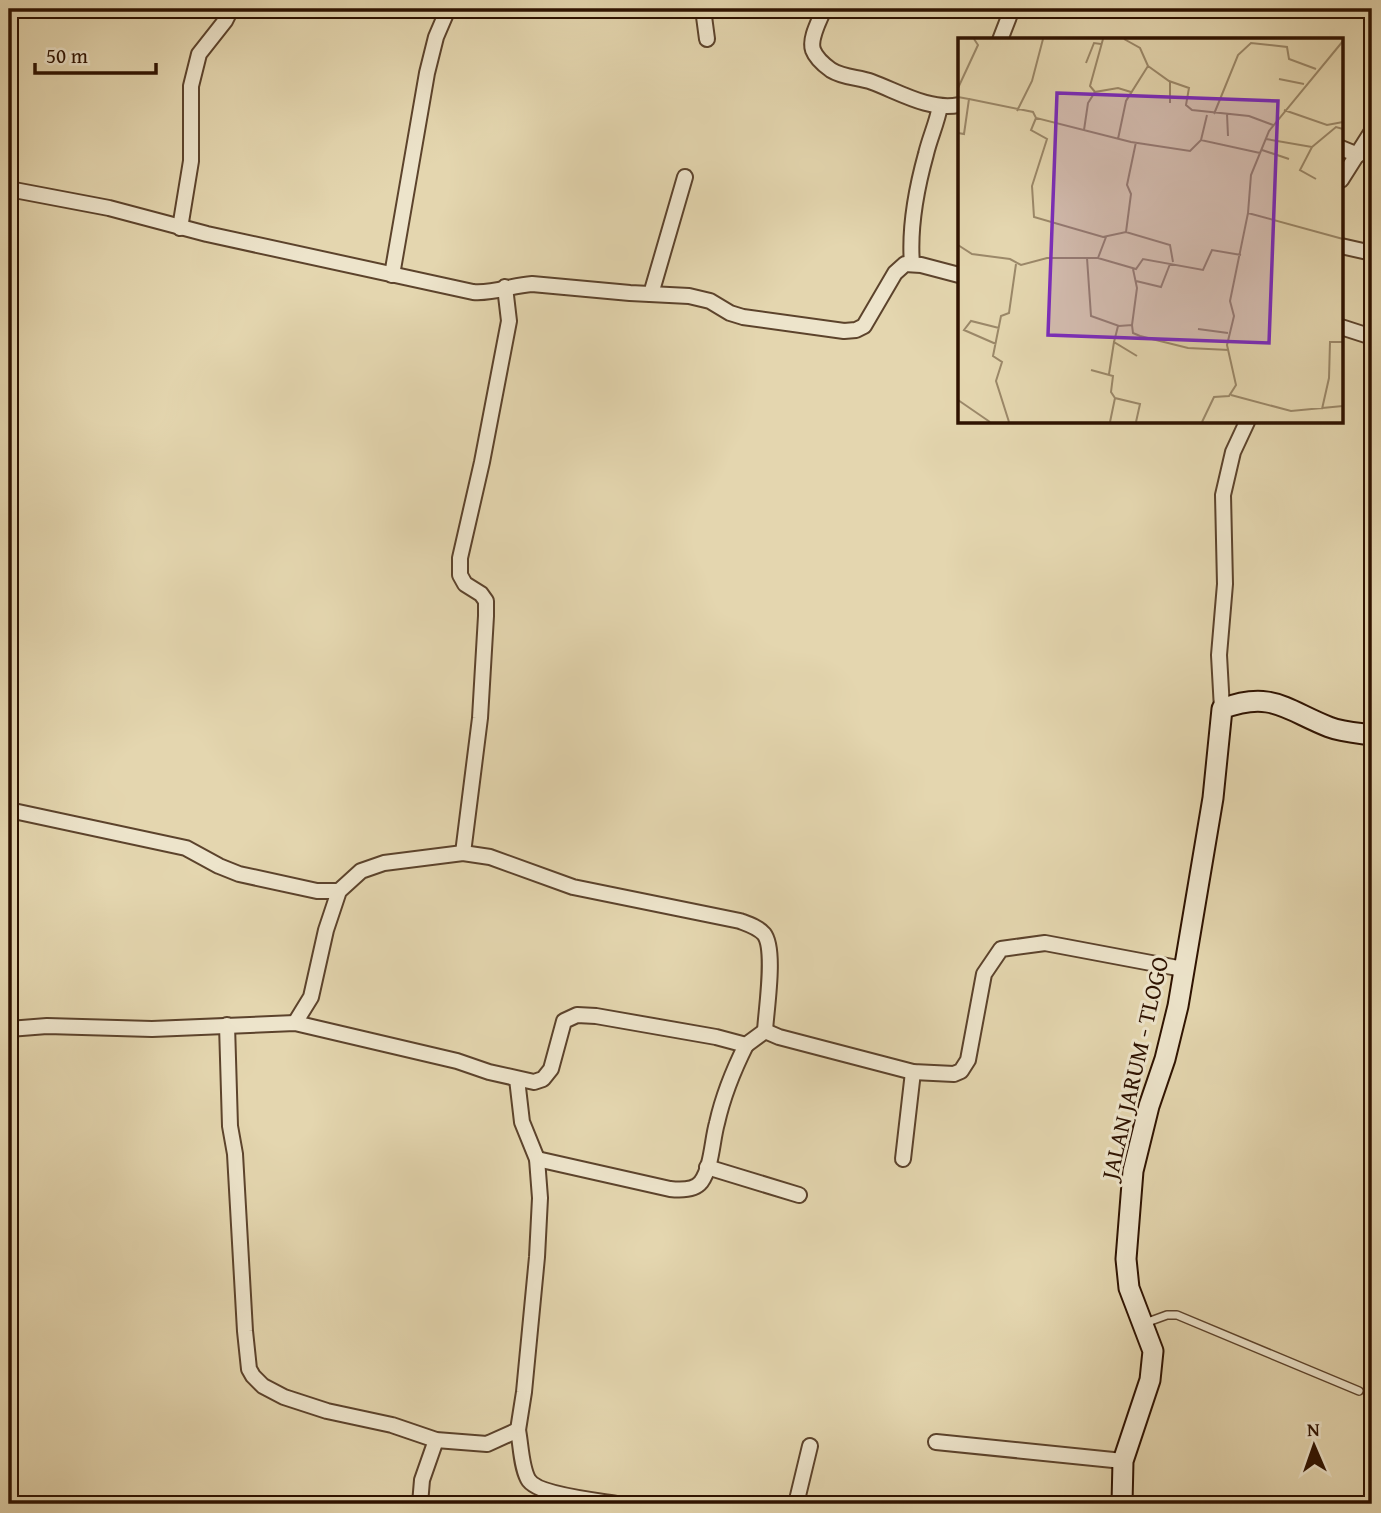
<svg xmlns="http://www.w3.org/2000/svg" width="1381" height="1513" viewBox="0 0 1381 1513" font-family="'Gentium Book Plus',serif">
	<style>
		.lines { fill: none; stroke-linecap: round; stroke-linejoin: round }
		.lane-casing { stroke: #5c432c; stroke-width: 10 }
		.street-casing { stroke: #5c432c; stroke-width: 18 }
		.secondary-casing { stroke: #2e1200; stroke-width: 23 }
		.lane { stroke: #ede4cb; stroke-width: 7 }
		.street { stroke: #ede4cb; stroke-width: 14 }
		.secondary { stroke: #ede4cb; stroke-width: 19 }
		.labels { text-anchor: middle; stroke-width: 6; stroke-linejoin: round; paint-order: stroke }
		.street-label { font-size: 24px; fill: #2e1200; stroke: #ede4cb }
		.inset-road { fill: none; stroke: #9b8869; stroke-width: 2 }
		.view { fill: #7b2cbf; fill-opacity: 0.15; stroke: #7b2cbf; stroke-width: 3.5 }
		.inset-edge { fill: none; stroke: #2e1200; stroke-width: 3.5 }
	</style>
	<rect width="100%" height="100%" fill="#e4d6af"/>
	<filter id="stains"><feTurbulence type="fractalNoise" baseFrequency=".00286" numOctaves="4"/><feColorMatrix values="0 0 0 0 .2 0 0 0 0 .09 0 0 0 0 .02 0 0 0 .5 -.17"/></filter>
	<radialGradient id="worn" r=".72"><stop offset=".6" stop-color="#630" stop-opacity="0"/><stop offset="1" stop-color="#630" stop-opacity=".3"/></radialGradient>
	<g class="lines">
		<g class="lane-casing">
			<path id="lane" d="M1145,1323L1167,1315H1177L1359,1391"/>
		</g>
		<g class="street-casing">
			<g id="street">
				<path d="M703,9L707,39"/>
				<path d="M824,9C820,20 809,38 813,50C816,58 824,65 831,70C844,78 858,77 872,82C899,92 930,111 959,105"/>
				<path d="M1000,40L1012,9"/>
				<path d="M1341,148L1358,155"/>
				<path d="M1341,180L1372,131"/>
				<path d="M9,189L109,208L207,234L473,292C493,294 513,285 532,284L630,293L689,296L710,301L730,313L743,317L844,331L856,330L864,326L895,273L905,264L921,265L959,275"/>
				<path d="M180,228L191,161V86L199,54L225,21L231,9"/>
				<path d="M1341,246L1372,253"/>
				<path d="M912,264C909,227 916,190 926,154C930,137 937,123 940,106"/>
				<path d="M392,275L427,73L436,37L448,9"/>
				<path d="M651,294L685,177"/>
				<path d="M1341,327L1372,337"/>
				<path d="M1222,709L1219,655L1225,584L1223,495L1233,452L1247,422"/>
				<path d="M9,810L186,848L219,866L239,874L317,891H339"/>
				<path d="M463,853L480,718L486,616V601L481,594L465,584L460,575V558L482,462L509,321L505,287"/>
				<path d="M295,1023L311,997L326,930L339,891L361,871L384,863L463,853L490,857L573,887L740,921C748,924 758,927 764,934C776,949 766,1011 765,1031"/>
				<path d="M227,1025L230,1126L235,1154L245,1331L249,1369L253,1376L263,1386L284,1397L327,1411L392,1425L436,1440L487,1444L518,1430C521,1445 521,1466 528,1479C536,1495 600,1501 618,1504"/>
				<path d="M9,1029L47,1026L152,1029L295,1023L457,1061L489,1072L534,1082L543,1079L551,1069L564,1021L577,1015L596,1016L716,1037L746,1045L765,1031"/>
				<path d="M765,1031L779,1037L913,1072L954,1074L961,1071L968,1060L984,974L1001,949L1045,943L1183,969"/>
				<path d="M517,1079L522,1122L537,1159L540,1198L537,1257L524,1392L518,1430"/>
				<path d="M537,1159L670,1189C679,1190 694,1191 701,1182C712,1167 712,1140 717,1123C723,1096 734,1069 746,1045"/>
				<path d="M903,1159L913,1072"/>
				<path d="M707,1167L799,1195"/>
				<path d="M936,1442L1123,1461"/>
				<path d="M420,1504L422,1480L436,1440"/>
				<path d="M796,1504L810,1446"/>
			</g>
		</g>
		<g class="secondary-casing">
			<path id="secondary" d="M1122,1504L1123,1461L1150,1380L1153,1351L1129,1288L1126,1259L1133,1171L1149,1106L1165,1059L1178,1006L1213,798L1222,709C1271,690 1286,710 1329,727C1342,732 1358,733 1372,735"/>
		</g>
		<use href="#lane" class="lane"/>
		<use href="#street" class="street"/>
		<use href="#secondary" class="secondary"/>
	</g>
	<g class="labels">
		<g class="street-label">
			<text transform="translate(1135 1068) rotate(-77)" y="8">JALAN JARUM - TLOGO</text>
		</g>
	</g>
	<g transform="translate(958 38)">
		<rect width="385" height="385" fill="#e4d6af"/>
		<path class="inset-road" d="M128,25L136,5L143,6M190,28L211,43L231,50L228,67L234,72L291,78L315,87M321,41L346,46M0,50L20,7L16,1M137,54L132,48L145,1M0,59L11,61L6,96L0,95M11,61L75,74L78,80L173,104L232,113L243,102L302,115M212,65V43M326,72L369,87L385,84M59,73L74,43L85,1M256,76L280,17L293,5L329,9L331,21L358,31M269,76L270,98M78,80L73,92L89,101L74,148L76,179L145,199L168,194L212,207L215,224M126,92L130,65L137,54L160,50L173,54M160,101L168,63L190,28L182,10L166,1M308,101L354,109L342,132L358,141M243,102L249,77M354,109L378,89L385,91M304,112L331,121M290,175L293,137L311,93L385,3M168,194L173,156L169,147L178,104M0,207L14,216L52,221L63,227L89,220H140L178,231L185,221L245,232L254,212L283,217M129,220L133,278L161,288L174,287L175,295L182,298L230,310L271,312M140,220L148,199M178,243L203,249L212,226M174,287L179,250L175,231M160,288L156,304L179,318M240,291L270,295M38,306L6,292L13,283L41,290M133,332L155,338L153,354L157,360L182,366L178,384M151,336L156,304M273,357L333,373L385,368M0,362L32,384M364,371L371,340L372,304H385M51,384L38,343L44,324L35,318L43,278L51,275L58,226M152,384L157,360M244,384L256,359L271,358L278,347L269,307L276,278L272,263L290,175L385,201"/>
		<path class="view" d="M99,55L320,63L311,305L90,297Z"/>
		<rect width="385" height="385" class="inset-edge"/>
	</g>
	<rect width="1381" height="1513" fill="none" stroke="#e4d6af" stroke-width="35"/>
	<rect x="10" y="10" width="1360" height="1492" fill="none" stroke="#2e1200" stroke-width="3.5"/>
	<rect x="18" y="18" width="1346" height="1478" fill="none" stroke="#2e1200" stroke-width="2"/>
	<g transform="translate(1314 1446) rotate(358)" stroke="#ede4cb" stroke-width="5" paint-order="stroke">
	<path d="M0-5L12 26L0 18L-12 26Z" fill="#2e1200"/>
	<text y="-10" font-size="19" font-weight="bold" text-anchor="middle" fill="#2e1200">N</text>
	</g>
	<path d="M35 63v10h121v-10" fill="none" stroke="#2e1200" stroke-width="3.5"/>
	<text x="46" y="63" font-size="21" fill="#2e1200" stroke="#ede4cb" stroke-width="5" paint-order="stroke">50 m</text>
	<rect width="100%" height="100%" filter="url(#stains)"/>
	<rect width="100%" height="100%" fill="url(#worn)"/>
</svg>
